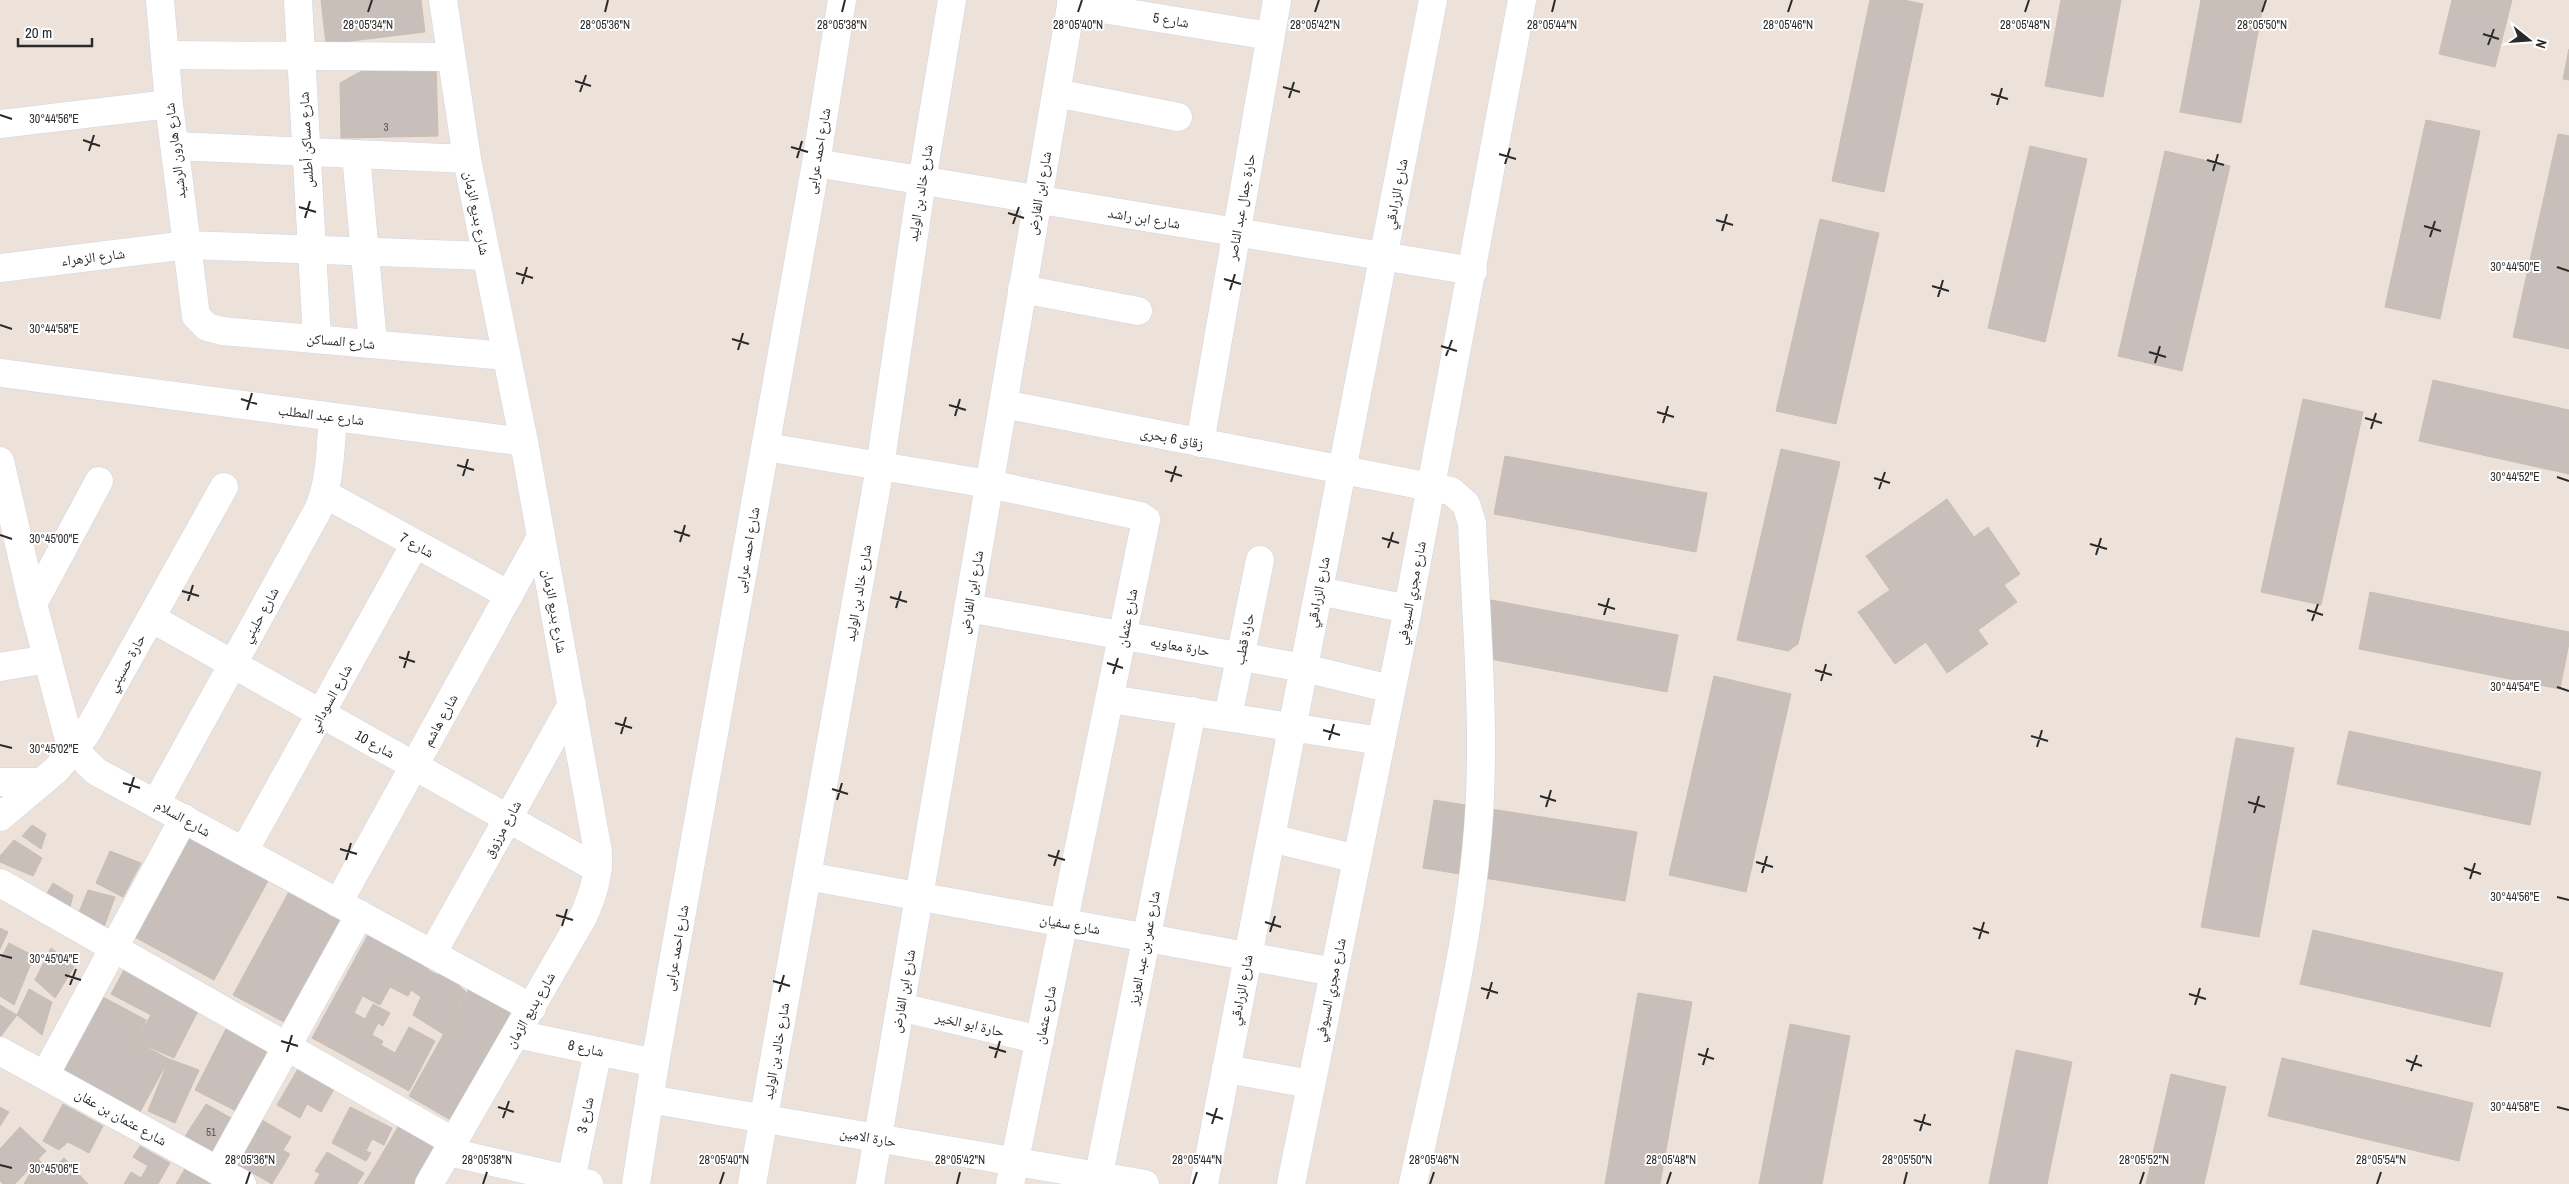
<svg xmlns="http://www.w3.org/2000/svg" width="2569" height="1184" viewBox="0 0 2569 1184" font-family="'Archivo Narrow','Noto Naskh Arabic',sans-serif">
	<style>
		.building { fill: #c8bfba; stroke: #c8beb4 }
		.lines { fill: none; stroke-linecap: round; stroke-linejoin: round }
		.minor-casing { stroke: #cfd6e4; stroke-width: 29 }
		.minor { stroke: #fff; stroke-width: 28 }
		.ticks { fill: none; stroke: #2a2a2a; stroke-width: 2 }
		.labels { text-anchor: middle; stroke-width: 4; stroke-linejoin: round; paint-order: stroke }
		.number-label { font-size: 11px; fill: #524f4e }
		.street-label { font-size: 14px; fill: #2a2a2a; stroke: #fff }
		.ticks-label { font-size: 12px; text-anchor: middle; fill: #2a2a2a; stroke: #fff; stroke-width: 4; stroke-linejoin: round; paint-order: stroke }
	</style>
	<rect width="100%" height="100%" fill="#ede2da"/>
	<g class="building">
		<path d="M321,0H421L425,32L326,44Z"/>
		<path d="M1870,0H1904L1923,4L1884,192L1832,181Z"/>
		<path d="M2061,0H2121L2103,97L2045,86Z"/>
		<path d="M2201,0H2264L2241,123L2180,112Z"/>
		<path d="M2452,0H2512L2495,67L2439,54Z"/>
		<path d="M2569,49V80L2563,79Z"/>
		<path d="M436,63L438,136L341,138L340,83L374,64Z"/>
		<path d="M2426,120L2480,131L2440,319L2385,307Z"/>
		<path d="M2558,134L2569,136V349L2513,337Z"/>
		<path d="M2030,146L2087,159L2045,342L1988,328Z"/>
		<path d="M2165,151L2230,166L2182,371L2118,356Z"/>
		<path d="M1820,219L1879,233L1836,424L1776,411Z"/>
		<path d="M2433,380L2569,410V474L2419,441Z"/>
		<path d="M2303,399L2363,412L2321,605L2261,592Z"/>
		<path d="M1781,449L1840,462L1798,644L1788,651L1737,640Z"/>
		<path d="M1505,456L1707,493L1696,552L1494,514Z"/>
		<path d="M1947,499L1974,537L1988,527L2020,574L2004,585L2017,602L1978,630L1988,644L1947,673L1926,642L1895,664L1858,612L1890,590L1866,556Z"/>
		<path d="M2370,592L2569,632V643L2560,689L2359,649Z"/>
		<path d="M1480,598L1678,635L1667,692L1469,655Z"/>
		<path d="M1714,676L1791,694L1746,892L1669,875Z"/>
		<path d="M2349,731L2541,772L2530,825L2337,784Z"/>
		<path d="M2236,738L2294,748L2259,937L2201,927Z"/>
		<path d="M1434,800L1637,832L1625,901L1423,868Z"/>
		<path d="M32,825L46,834L41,849L22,836Z"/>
		<path d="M185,832L269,879L214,980L129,934Z"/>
		<path d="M14,840L42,858L33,876L0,862V856Z"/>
		<path d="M110,851L141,863L123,897L96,883Z"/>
		<path d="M53,883L73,895L68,915L43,900Z"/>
		<path d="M291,888L342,916L284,1022L233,995Z"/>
		<path d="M88,890L115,897L101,935L76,920Z"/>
		<path d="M0,928L8,932L0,949Z"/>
		<path d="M2313,930L2503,973L2490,1027L2300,984Z"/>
		<path d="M370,931L431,965L428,970L438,975L440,970L462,982L459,986L466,992L443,1034L413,1015L421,997L411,990L408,996L390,987L380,1005L341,985Z"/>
		<path d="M9,943L34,956L14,1005L0,996V960Z"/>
		<path d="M51,948L74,967L55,998L35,980Z"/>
		<path d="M125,968L200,1007L174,1058L135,1041L151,1015L111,994Z"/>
		<path d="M341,985L362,997L354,1013L365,1019L345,1056L312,1038Z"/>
		<path d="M470,987L517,1014L456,1123L409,1096Z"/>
		<path d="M29,989L52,1002L42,1035L17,1015Z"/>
		<path d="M1638,993L1692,1002L1660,1184H1605Z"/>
		<path d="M103,997L146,1020L135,1041L169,1059L140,1112L63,1070Z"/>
		<path d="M373,1004L390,1013L383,1026L378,1023L372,1035L383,1041L381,1045L395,1053L409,1027L435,1041L409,1091L345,1056Z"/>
		<path d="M0,1005L17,1015L1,1036L0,1035Z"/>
		<path d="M1790,1024L1850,1036L1822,1184H1759Z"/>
		<path d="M228,1025L271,1048L238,1112L195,1090Z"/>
		<path d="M2016,1050L2072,1062L2047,1184H1989Z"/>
		<path d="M2282,1058L2473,1103L2459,1161L2268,1116Z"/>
		<path d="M169,1059L199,1070L175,1123L148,1111Z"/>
		<path d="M302,1062L338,1082L321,1112L307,1104L300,1118L277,1105Z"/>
		<path d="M2171,1074L2226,1087L2204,1184H2146Z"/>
		<path d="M63,1104L103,1126L89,1153L68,1142L59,1150L43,1141Z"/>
		<path d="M206,1104L231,1118L209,1162L182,1141Z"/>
		<path d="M0,1107L9,1112L0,1126Z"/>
		<path d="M350,1107L392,1128L384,1145L372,1139L366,1151L371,1153L366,1161L332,1143Z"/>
		<path d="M262,1120L291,1137L283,1150L290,1154L272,1184L237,1164Z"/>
		<path d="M401,1122L445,1148L426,1181L382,1154Z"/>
		<path d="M20,1127L46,1151L15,1184H3L0,1181V1149Z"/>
		<path d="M140,1146L170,1163L158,1184H124L131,1172L141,1178L148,1166L133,1157Z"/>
		<path d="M327,1152L364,1173L357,1184H314L320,1174L315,1171Z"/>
		<path d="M382,1154L426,1181L424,1184H364Z"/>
		<path d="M64,1158L88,1184H24L38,1159L50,1171Z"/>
		<path d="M185,1169L211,1184H176Z"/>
	</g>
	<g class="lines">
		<g class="minor-casing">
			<g id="minor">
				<path d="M160,0L169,104L196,316L207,327L222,331L506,356"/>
				<path d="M298,0L317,339"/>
				<path d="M1071,4L1270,36"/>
				<path d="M165,55L451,57"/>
				<path d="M1056,93L1178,117"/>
				<path d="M0,124L169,104"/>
				<path d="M175,146L467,159"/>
				<path d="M356,154L373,343"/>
				<path d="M816,163L1473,271"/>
				<path d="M0,268L187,245L486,256"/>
				<path d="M1022,289L1138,311"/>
				<path d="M0,373L524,442"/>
				<path d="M1003,404L1451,491L1466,504L1472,523C1476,620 1485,718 1479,815C1471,940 1439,1062 1413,1184"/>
				<path d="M1200,443L1277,0"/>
				<path d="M766,447L989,484L1140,516L1146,520L1010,1184"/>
				<path d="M0,461L33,604L68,736C75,751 84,761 97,772L532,1008"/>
				<path d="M325,494L509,595"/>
				<path d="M1319,591L1408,609"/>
				<path d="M33,604L99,481"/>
				<path d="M968,608L1304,668L1391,689"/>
				<path d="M151,618L598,869"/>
				<path d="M0,667L48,659"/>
				<path d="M1110,699L1381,741"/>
				<path d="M1228,717L1260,560"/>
				<path d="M0,782H41"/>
				<path d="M156,803L318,510C331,480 330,449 333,417"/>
				<path d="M0,817L56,770L86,734L224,487"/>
				<path d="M1271,838L1357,859"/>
				<path d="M244,851L415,544"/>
				<path d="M807,876L1334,972"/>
				<path d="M0,883L454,1142"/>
				<path d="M338,903L541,537"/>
				<path d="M432,954L572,704"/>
				<path d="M900,1007L1040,1040"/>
				<path d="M516,1034L655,1063"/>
				<path d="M0,1051L242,1184"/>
				<path d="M1226,1069L1311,1084"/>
				<path d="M45,1075L184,818"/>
				<path d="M649,1099L1145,1184"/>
				<path d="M449,1152L589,1184"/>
				<path d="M218,1171L360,914"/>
				<path d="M571,1180L598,1051"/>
				<path d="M429,1184L583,917C593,895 599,876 598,852L524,442L467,159L443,0"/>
				<path d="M636,1184L655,1063L816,163L842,0"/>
				<path d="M752,1184L880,467L922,181L952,0"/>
				<path d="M870,1184L1072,0"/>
				<path d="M1097,1184L1192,711"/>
				<path d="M1204,1184L1433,0"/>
				<path d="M1291,1184L1408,609L1522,0"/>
			</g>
		</g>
		<use href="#minor" class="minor"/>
	</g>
	<path class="ticks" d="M368,12L372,0M605,12L608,0M842,12L845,0M1078,12L1082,0M1315,12L1319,0M1552,12L1555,0M1788,12L1792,0M2025,12L2029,0M2262,12L2266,0M2483,34L2499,39M2488,45L2494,29M575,81L591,86M1283,87L1300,92M580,92L586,75M1991,94L2008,99M1289,98L1294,82M1997,105L2002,88M0,115L12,119M83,140L100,146M791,147L808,152M89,151L94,135M1499,154L1516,159M797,158L802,141M2207,160L2224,165M1505,164L1510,148M2213,171L2218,154M299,207L316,212M1008,213L1024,218M305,218L310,201M1716,220L1733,225M1013,224L1019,207M2424,226L2441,231M1722,231L1727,214M2430,237L2435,221M2557,267L2569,271M516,273L533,278M1224,279L1241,284M522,284L527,267M1932,286L1949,291M1230,290L1235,274M1938,297L1943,280M0,325L12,329M732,339L749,344M1441,346L1457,351M738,350L743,333M2149,352L2166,357M1446,356L1452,340M2155,363L2160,346M241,399L257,404M949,405L966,410M247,410L252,393M1657,412L1674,417M955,416L960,399M2365,418L2382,423M1663,423L1668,406M2371,429L2376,413M457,465L474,470M1165,471L1182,476M463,476L468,459M2557,477L2569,481M1874,478L1890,483M1171,482L1176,466M1879,489L1885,472M674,531L690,536M0,535L12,539M1382,538L1399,543M680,542L685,525M2090,544L2107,549M1388,548L1393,532M2096,555L2101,538M182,591L199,596M890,597L907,602M188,601L193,585M1598,604L1615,609M896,608L901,591M2307,610L2323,615M1604,615L1609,598M2312,621L2318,604M399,657L415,662M1107,663L1123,668M404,668L409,651M1815,670L1832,675M1113,674L1118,658M1821,681L1826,664M2557,687L2569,691M615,723L632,728M1323,730L1340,735M621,734L626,717M2031,736L2048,741M1329,740L1334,724M0,745L12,748M2037,747L2042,730M123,783L140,788M832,789L848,794M129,793L134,777M1540,796L1556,801M837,800L842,783M2248,802L2265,807M1546,807L1551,790M2254,813L2259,796M340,849L357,854M1048,855L1065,860M346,860L351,843M1756,862L1773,867M1054,866L1059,850M2464,868L2481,874M1762,873L1767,856M2470,879L2475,863M2557,897L2569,900M556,915L573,920M1265,922L1281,927M562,926L567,909M1973,928L1989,933M1270,932L1275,916M1979,939L1984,922M0,955L12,958M65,975L81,980M773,981L790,986M70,985L76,969M1481,988L1498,993M779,992L784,975M2189,994L2206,999M1487,999L1492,982M2195,1005L2200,988M281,1041L298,1046M989,1047L1006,1052M287,1052L292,1035M1698,1054L1714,1059M995,1058L1000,1041M2406,1060L2422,1066M1703,1065L1708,1048M2411,1071L2417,1055M498,1107L514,1112M2557,1107L2569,1110M1206,1113L1223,1119M503,1118L509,1101M1914,1120L1931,1125M1212,1124L1217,1108M1920,1131L1925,1114M0,1165L12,1168M246,1184L250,1172M483,1184L487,1172M720,1184L724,1172M957,1184L960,1172M1193,1184L1197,1172M1430,1184L1434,1172M1667,1184L1671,1172M1904,1184L1907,1172M2140,1184L2144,1172M2377,1184L2381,1172"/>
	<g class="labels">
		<g class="number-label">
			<text x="386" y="131">3</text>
			<text x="211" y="1136">51</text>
		</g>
		<g class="street-label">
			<text transform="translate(1171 20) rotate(9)" y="5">شارع 5</text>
			<text transform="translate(306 140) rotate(-93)" y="5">شارع مساكن أطلس</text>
			<text transform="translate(175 151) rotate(-97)" y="5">شارع هارون الرشيد</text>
			<text transform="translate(818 151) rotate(-80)" y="5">شارع احمد عرابى</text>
			<text transform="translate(920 193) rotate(-81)" y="5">شارع خالد بن الوليد</text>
			<text transform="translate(1039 193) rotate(-80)" y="5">شارع ابن الفارض</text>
			<text transform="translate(1396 194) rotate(-79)" y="5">شارع الزرادقي</text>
			<text transform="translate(1241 207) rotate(-80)" y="5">حارة جمال عبد الناصر</text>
			<text transform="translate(477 213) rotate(79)" y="5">شارع بديع الزمان</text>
			<text transform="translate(1144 218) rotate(9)" y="5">شارع ابن راشد</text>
			<text transform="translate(93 257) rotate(-7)" y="5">شارع الزهراء</text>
			<text transform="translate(341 341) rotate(5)" y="5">شارع المساكن</text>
			<text transform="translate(321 415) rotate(7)" y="5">شارع عبد المطلب</text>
			<text transform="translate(1172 438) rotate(11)" y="5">زقاق 6 بحرى</text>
			<text transform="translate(417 545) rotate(29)" y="5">شارع 7</text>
			<text transform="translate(747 550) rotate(-80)" y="5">شارع احمد عرابى</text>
			<text transform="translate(971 592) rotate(-80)" y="5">شارع ابن الفارض</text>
			<text transform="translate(1318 592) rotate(-79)" y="5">شارع الزرادقي</text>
			<text transform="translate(858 593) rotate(-80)" y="5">شارع خالد بن الوليد</text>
			<text transform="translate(1411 593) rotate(-79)" y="5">شارع مجري السيوفي</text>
			<text transform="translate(555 611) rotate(80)" y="5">شارع بديع الزمان</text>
			<text transform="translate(260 615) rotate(-61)" y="5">شارع حليني</text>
			<text transform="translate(1127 618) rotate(-79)" y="5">شارع عثمان</text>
			<text transform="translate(1244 639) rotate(-78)" y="5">حارة قطب</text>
			<text transform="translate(1180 646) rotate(10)" y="5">حارة معاويه</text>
			<text transform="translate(126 663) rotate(-61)" y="5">حارة حسيني</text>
			<text transform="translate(330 698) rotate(-61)" y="5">شارع السوداني</text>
			<text transform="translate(440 720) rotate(-61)" y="5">شارع هاشم</text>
			<text transform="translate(375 744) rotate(29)" y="5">شارع 10</text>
			<text transform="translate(183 818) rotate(29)" y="5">شارع السلام</text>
			<text transform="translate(502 829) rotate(-61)" y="5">شارع مرزوق</text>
			<text transform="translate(1070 924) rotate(10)" y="5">شارع سفيان</text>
			<text transform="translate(676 948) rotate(-80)" y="5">شارع احمد عرابى</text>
			<text transform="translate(1144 948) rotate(-79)" y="5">شارع عمر بن عبد العزيز</text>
			<text transform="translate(1241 990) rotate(-79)" y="5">شارع الزرادقي</text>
			<text transform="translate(1330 990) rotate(-78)" y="5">شارع مجري السيوفي</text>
			<text transform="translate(903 991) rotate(-80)" y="5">شارع ابن الفارض</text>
			<text transform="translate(530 1010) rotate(-60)" y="5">شارع بديع الزمان</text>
			<text transform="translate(1045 1015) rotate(-78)" y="5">شارع عثمان</text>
			<text transform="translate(970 1024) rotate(13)" y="5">حارة ابو الخير</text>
			<text transform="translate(586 1048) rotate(12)" y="5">شارع 8</text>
			<text transform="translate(776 1051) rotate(-80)" y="5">شارع خالد بن الوليد</text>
			<text transform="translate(585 1115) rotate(-78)" y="5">شارع 3</text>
			<text transform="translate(121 1117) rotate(29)" y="5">شارع عثمان بن عفان</text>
			<text transform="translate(868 1137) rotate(10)" y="5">حارة الامين</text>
		</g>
	</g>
	<g class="ticks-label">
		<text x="368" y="29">28°05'34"N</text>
		<text x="605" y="29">28°05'36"N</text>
		<text x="842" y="29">28°05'38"N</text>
		<text x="1078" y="29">28°05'40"N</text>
		<text x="1315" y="29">28°05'42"N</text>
		<text x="1552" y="29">28°05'44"N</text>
		<text x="1788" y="29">28°05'46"N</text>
		<text x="2025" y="29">28°05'48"N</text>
		<text x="2262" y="29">28°05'50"N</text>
		<text x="54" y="123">30°44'56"E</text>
		<text x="2515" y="271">30°44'50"E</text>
		<text x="54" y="333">30°44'58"E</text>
		<text x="2515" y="481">30°44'52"E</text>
		<text x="54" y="543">30°45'00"E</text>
		<text x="2515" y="691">30°44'54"E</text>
		<text x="54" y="753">30°45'02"E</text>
		<text x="2515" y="901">30°44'56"E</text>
		<text x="54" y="963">30°45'04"E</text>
		<text x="2515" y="1111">30°44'58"E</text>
		<text x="250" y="1164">28°05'36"N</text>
		<text x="487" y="1164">28°05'38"N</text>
		<text x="724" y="1164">28°05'40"N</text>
		<text x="960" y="1164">28°05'42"N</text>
		<text x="1197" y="1164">28°05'44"N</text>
		<text x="1434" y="1164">28°05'46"N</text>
		<text x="1671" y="1164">28°05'48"N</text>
		<text x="1907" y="1164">28°05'50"N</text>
		<text x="2144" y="1164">28°05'52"N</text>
		<text x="2381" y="1164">28°05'54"N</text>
		<text x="54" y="1173">30°45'06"E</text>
	</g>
	<g transform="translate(2529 40) rotate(107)" stroke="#ffffff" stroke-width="4" paint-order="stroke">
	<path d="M0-4L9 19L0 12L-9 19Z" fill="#2a2a2a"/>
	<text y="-8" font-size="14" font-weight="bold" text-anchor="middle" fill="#2a2a2a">N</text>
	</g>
	<path d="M18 38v8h74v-8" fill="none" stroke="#2a2a2a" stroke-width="2.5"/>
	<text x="25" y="38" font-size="15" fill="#2a2a2a" stroke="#ffffff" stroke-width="4" paint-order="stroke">20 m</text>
</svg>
